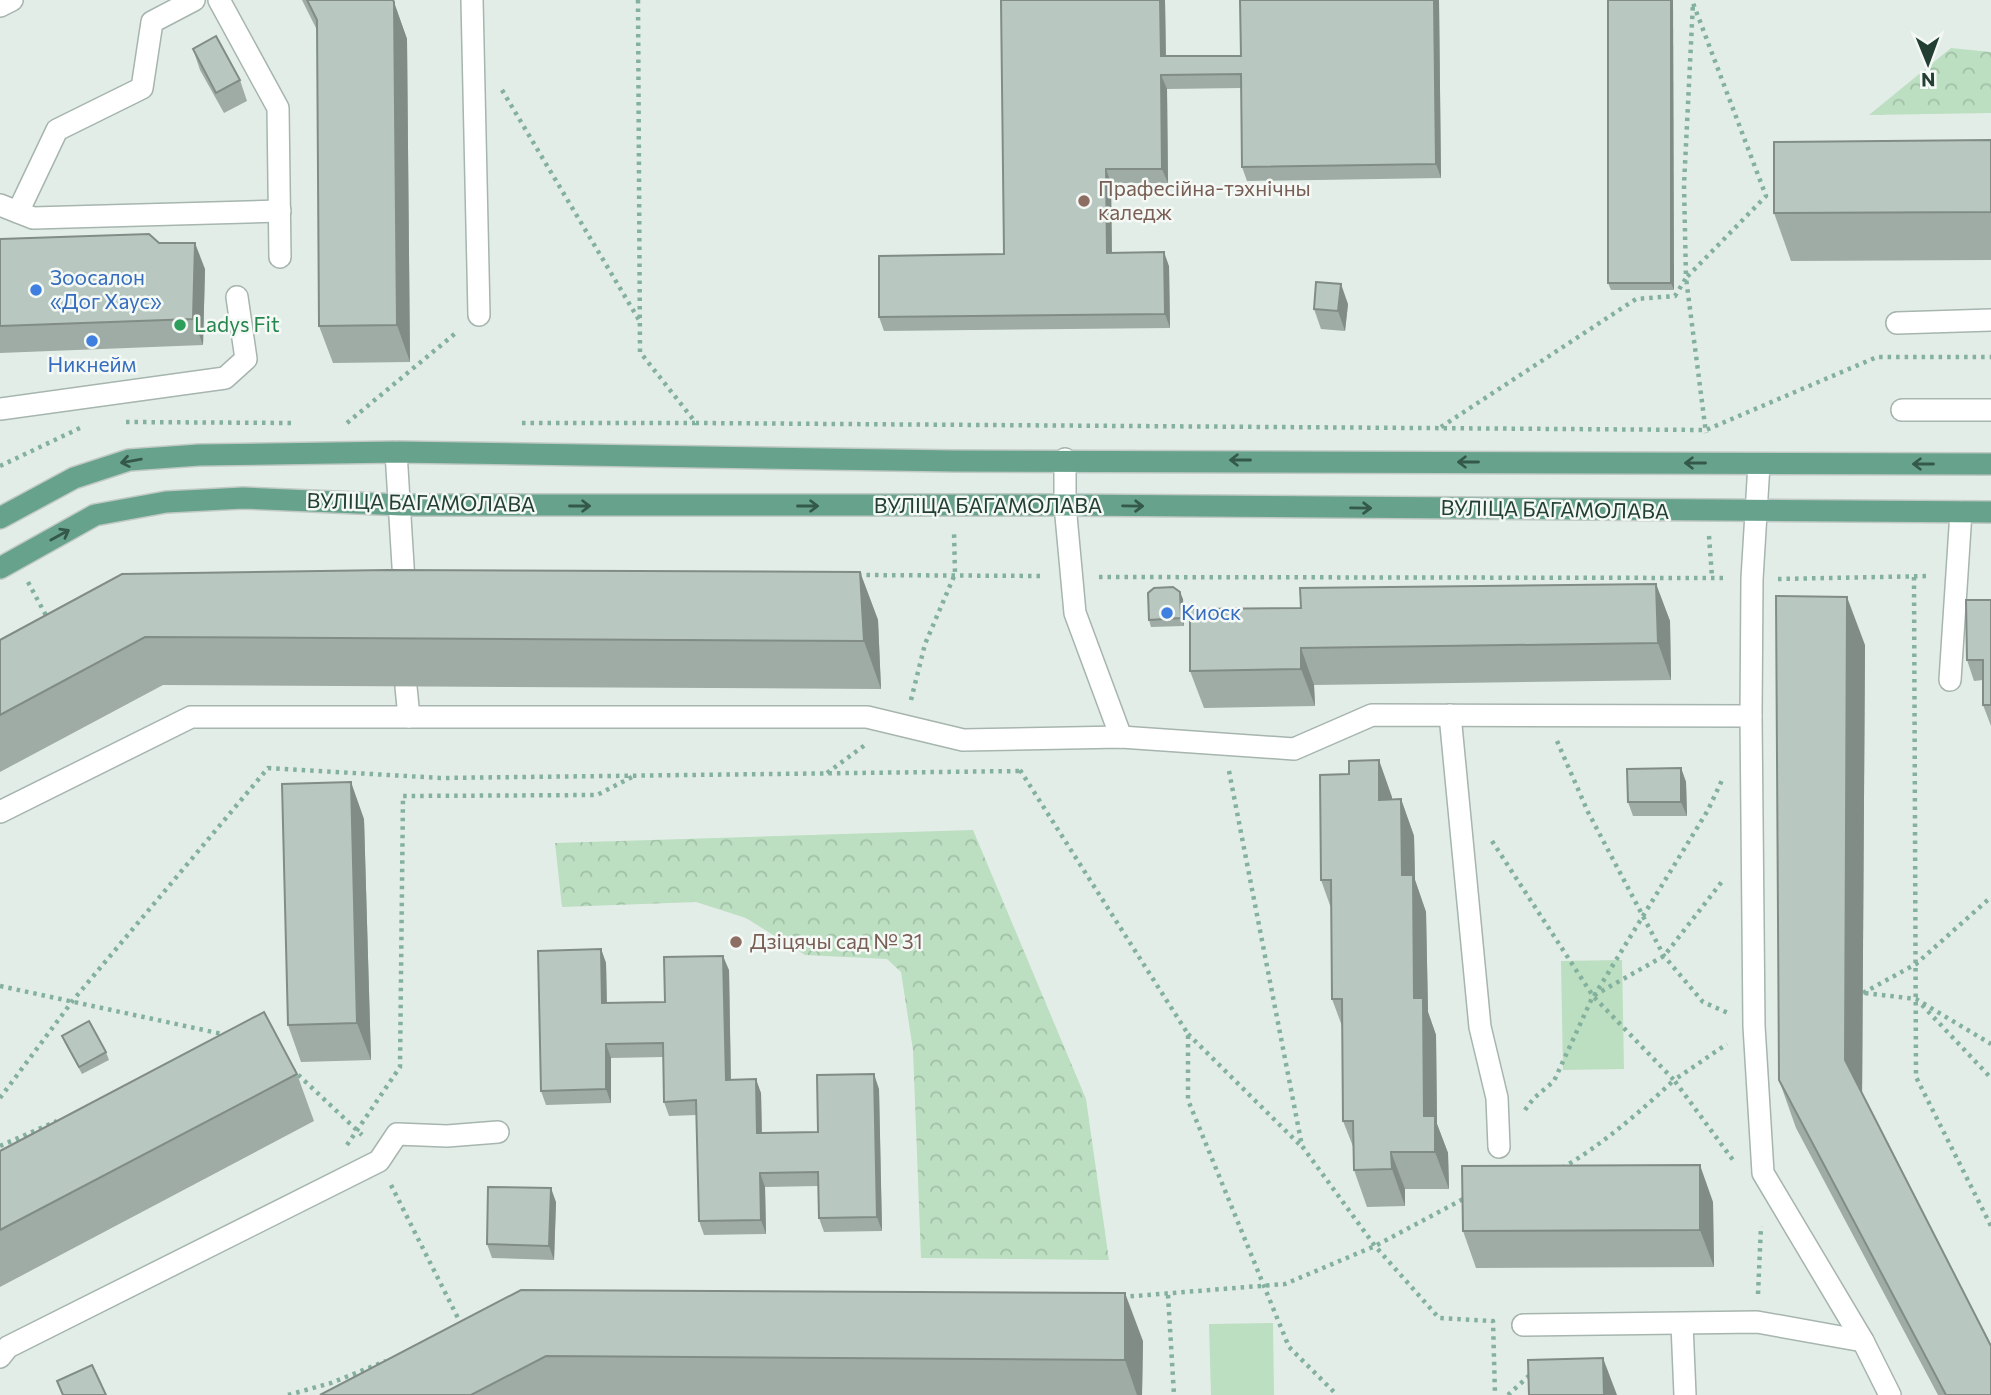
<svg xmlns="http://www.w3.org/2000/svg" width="1991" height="1395" viewBox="0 0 1991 1395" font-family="Commissioner,sans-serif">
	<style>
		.grass { fill: #bcdec1 }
		.park { fill: url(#park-crowns) }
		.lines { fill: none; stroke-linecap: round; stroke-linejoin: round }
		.minor-casing { stroke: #a6b5ae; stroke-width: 24 }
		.major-casing { stroke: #c1c9c6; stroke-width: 24 }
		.path { stroke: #83b19d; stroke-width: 4.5; stroke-dasharray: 3.5 5; stroke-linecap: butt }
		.minor { stroke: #fff; stroke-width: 21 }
		.major { stroke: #67a38c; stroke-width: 21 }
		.wall { fill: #9eaca5 }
		.shaded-wall { fill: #818c86 }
		.building { fill: #b8c8c0; stroke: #818c86; stroke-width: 2 }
		.oneway { stroke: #34584a }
		.education-dot { fill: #8d6e63; stroke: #f4f9f6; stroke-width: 2.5 }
		.shop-dot { fill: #3f7fe0; stroke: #f4f9f6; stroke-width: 2.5 }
		.leisure-dot { fill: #2e9e5b; stroke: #f4f9f6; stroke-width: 2.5 }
		.labels { text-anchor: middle; stroke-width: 5; stroke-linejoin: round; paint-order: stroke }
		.education-label { font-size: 21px; fill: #785e54; stroke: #f4f9f6; text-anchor: start }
		.shop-label { font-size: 21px; fill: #366cbe; stroke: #f4f9f6; text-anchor: start }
		.leisure-label { font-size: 21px; fill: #27864d; stroke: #f4f9f6; text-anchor: start }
		.street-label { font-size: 21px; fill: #233f34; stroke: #f4f9f6 }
	</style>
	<defs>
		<pattern id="park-crowns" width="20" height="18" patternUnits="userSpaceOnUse" patternTransform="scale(1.75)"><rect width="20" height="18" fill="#bcdec1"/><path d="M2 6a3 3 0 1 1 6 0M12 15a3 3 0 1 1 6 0" fill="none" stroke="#a1c0a6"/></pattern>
	</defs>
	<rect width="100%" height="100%" fill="#e3ede7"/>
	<g class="grass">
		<path d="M1622,960L1624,1069L1563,1070L1561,961Z"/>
		<path d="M1273,1323L1274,1395H1211L1209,1324Z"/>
	</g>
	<g class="park">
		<path d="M1951,48L1991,52V113L1869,115Z"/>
		<path d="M973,830L1086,1099L1109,1260L921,1258L913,1050L901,972L887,959L805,955L746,918L696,902L562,907L555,843Z"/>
	</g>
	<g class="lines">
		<g class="minor-casing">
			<g id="minor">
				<path d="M219,0L278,108L280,257"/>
				<path d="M472,0L479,315"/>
				<path d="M0,6L12,0"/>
				<path d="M0,205L33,218L280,211"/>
				<path d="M18,212L57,130L142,88L152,22L194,0"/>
				<path d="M1897,323L1991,320"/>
				<path d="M0,409L225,378L246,359L237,297"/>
				<path d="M1902,410H1991"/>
				<path d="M396,452L405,598"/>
				<path d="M1065,459V505L1075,613L1121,737"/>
				<path d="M1759,464L1752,579L1751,716L1754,1026L1763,1173L1863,1341L1890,1395"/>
				<path d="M1950,680L1961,512"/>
				<path d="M406,687L409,717"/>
				<path d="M1450,715L1480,1027L1497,1098L1499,1147"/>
				<path d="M0,812L191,717H867L963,740L1121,737L1294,749L1372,715L1751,716"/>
				<path d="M1682,1324L1685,1395"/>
				<path d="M1523,1325L1757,1322L1863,1341"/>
				<path d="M0,1357L8,1347L379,1161L397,1134L447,1136L498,1132"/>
			</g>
		</g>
		<g class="major-casing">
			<g id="major">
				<path d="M0,518L74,478L129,460L199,455L396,452L954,461L1991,464"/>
				<path d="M0,568L95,515L166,502L243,498L402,505H1065L1991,512"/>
			</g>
		</g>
		<g class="path">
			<path d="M638,0L640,352L696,423L1706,430L1877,357H1991"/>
			<path d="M502,90L639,320"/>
			<path d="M126,422L292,423"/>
			<path d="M347,423L457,332"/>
			<path d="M522,423H695"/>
			<path d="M1441,427L1636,299L1675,296L1686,278L1684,185L1693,3L1766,196L1686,278L1706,433"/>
			<path d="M0,466L80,428"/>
			<path d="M1709,536L1712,577"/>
			<path d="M858,575L1045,576"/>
			<path d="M1099,577L1724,578"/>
			<path d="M1914,577L1916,1077L1991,1226"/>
			<path d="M1778,579L1931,576"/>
			<path d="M28,582L49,621"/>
			<path d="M911,700L925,644L955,574L954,531"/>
			<path d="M1557,741L1588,812L1664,956L1703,1002L1728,1013"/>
			<path d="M1020,770L1188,1034V1100L1264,1286L1289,1347L1337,1395"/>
			<path d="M1229,771L1302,1146L1375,1246L1439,1318L1493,1321L1495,1395"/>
			<path d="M827,773L865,745"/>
			<path d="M1492,841L1593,996L1674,1080L1727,1044"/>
			<path d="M0,986L227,1035"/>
			<path d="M1863,993L1916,964L1991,897"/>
			<path d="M1865,993L1916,999L1991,1044"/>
			<path d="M1594,996L1708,810L1723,778"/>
			<path d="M1922,1005L1991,1078"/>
			<path d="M1188,1034L1301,1146"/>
			<path d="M292,1069L362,1135"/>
			<path d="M0,1098L74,999L268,768L440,778L1021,771"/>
			<path d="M1525,1110L1534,1098L1554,1081L1593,996L1664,956L1724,879"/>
			<path d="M347,1145L400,1067L403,796L597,795L632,777"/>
			<path d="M0,1146L57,1121"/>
			<path d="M1562,1168C1602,1145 1640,1112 1674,1080L1733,1160"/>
			<path d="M391,1185L461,1324"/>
			<path d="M1758,1294L1761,1226"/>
			<path d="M1168,1295L1174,1395"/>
			<path d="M1122,1297L1285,1284L1375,1246L1467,1197"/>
			<path d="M288,1395L331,1383L386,1361"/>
			<path d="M1508,1395L1532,1373"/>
		</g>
		<use href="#minor" class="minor"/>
		<use href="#major" class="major"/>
	</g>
	<g class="wall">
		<path d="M302,0H393L407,39L410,362L333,363L319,326L317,30Z"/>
		<path d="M1001,0H1165L1166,56H1241L1240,0H1439L1441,178L1247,181L1242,167L1241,88L1167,89L1168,183H1111L1112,253L1169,266L1170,328L884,331L879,317L1004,254Z"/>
		<path d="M1608,0H1673L1674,290H1611L1608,283Z"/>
		<path d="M193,49L240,80L247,101L224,113L200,70Z"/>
		<path d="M1991,140V260L1791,261L1774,213Z"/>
		<path d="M0,239L159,243L205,269L203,345L0,353Z"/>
		<path d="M1348,304L1345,331L1321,329L1314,309Z"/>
		<path d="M860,572L878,620L881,689L163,685L0,772V640Z"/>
		<path d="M1656,584L1670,621L1671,680L1314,685L1315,706L1204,708L1190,671L1301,608Z"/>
		<path d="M1183,599L1184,626L1151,627L1149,620Z"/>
		<path d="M1991,600V726L1983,705V680L1974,681L1967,660Z"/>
		<path d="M1865,645L1862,1094L1991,1395H1938L1796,1128L1779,1080Z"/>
		<path d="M1681,768L1686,782L1687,816H1633L1628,802Z"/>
		<path d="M1392,797V799H1401L1414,836L1415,880L1426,912L1428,1012L1436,1035L1437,1124L1448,1153L1449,1189H1405V1206L1367,1207L1354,1170V1149L1343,1121L1342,1026L1332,999L1331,908L1321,880Z"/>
		<path d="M364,819L371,1060L301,1062L288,1025Z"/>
		<path d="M601,949L606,963L607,1003L665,1002L729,970L731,1080L761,1093L762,1133L818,1132L879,1089L882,1231L824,1232L819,1218L818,1186L765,1187L766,1234L704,1235L699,1221L696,1115L669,1116L664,1102L663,1057L611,1058V1103L546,1105L541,1091Z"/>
		<path d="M62,1036L106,1052L109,1060L82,1074L65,1043Z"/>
		<path d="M297,1074L314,1121L0,1287V1151Z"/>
		<path d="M556,1202L554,1260L492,1258L487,1244Z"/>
		<path d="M1713,1202L1714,1267L1476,1268L1463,1231Z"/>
		<path d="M521,1290L1143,1341L1142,1395H320Z"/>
	</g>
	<g class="shaded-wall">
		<path d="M1160,0H1165L1166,70L1161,56Z"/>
		<path d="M1434,0H1439L1441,178L1436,164Z"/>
		<path d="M1671,0H1673L1674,290L1671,283Z"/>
		<path d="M394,2L407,39L410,362L397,325Z"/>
		<path d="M1161,75L1167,89L1168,183L1162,169Z"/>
		<path d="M1106,169L1111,183L1112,267L1107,253Z"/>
		<path d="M195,243L205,269L203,345L193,319Z"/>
		<path d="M1164,252L1169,266L1170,328L1165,314Z"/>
		<path d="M1341,284L1348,304L1345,331L1338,311Z"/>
		<path d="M860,572L878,620L881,689L864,641Z"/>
		<path d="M1656,584L1670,621L1671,680L1658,643Z"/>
		<path d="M1180,592L1183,599L1184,626L1181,618Z"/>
		<path d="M1847,597L1865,645L1862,1108L1845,1060Z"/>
		<path d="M1301,648L1314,685L1315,706L1301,669Z"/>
		<path d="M1379,760L1392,797V837L1379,800Z"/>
		<path d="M1681,768L1686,782L1687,816L1681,802Z"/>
		<path d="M351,782L364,819L371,1060L357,1023Z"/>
		<path d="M1401,799L1414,836L1415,880L1426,912L1428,1012L1436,1035L1437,1124L1448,1153L1449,1189L1435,1152L1424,1116L1414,998L1402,875Z"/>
		<path d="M601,949L606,963L607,1017L602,1003Z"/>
		<path d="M723,956L729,970L731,1094L726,1080Z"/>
		<path d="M606,1044L611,1058V1103L606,1089Z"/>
		<path d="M874,1074L879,1089L882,1231L877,1217Z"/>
		<path d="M756,1079L761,1093L762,1147L757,1133Z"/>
		<path d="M1391,1152L1405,1189V1206L1392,1169Z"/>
		<path d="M1700,1165L1713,1202L1714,1267L1700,1230Z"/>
		<path d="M760,1173L765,1187L766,1234L761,1220Z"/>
		<path d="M551,1188L556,1202L554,1260L549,1246Z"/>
		<path d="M1125,1293L1143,1341L1142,1395H1137L1125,1360Z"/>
		<path d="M1603,1358L1617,1395H1604Z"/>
	</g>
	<g class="building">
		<path d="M307,0H393L394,2L397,325L319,326L317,20Z"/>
		<path d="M1001,0H1160L1161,56H1241L1240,0H1434L1436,164L1242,167L1241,74L1161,75L1162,169H1106L1107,253L1164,252L1165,314L879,317V256L1004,254Z"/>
		<rect x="1608" y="0" width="63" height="283"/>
		<path d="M216,36L240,80L216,93L193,49Z"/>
		<path d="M1991,140V212L1774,213V142Z"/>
		<path d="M149,234L159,243H195L193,319L0,326V239Z"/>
		<path d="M1316,282L1341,284L1338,311L1314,309Z"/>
		<path d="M388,570L860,572L864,641L145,637L0,715V640L122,574Z"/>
		<path d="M1656,584L1658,643L1301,648V669L1190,671V609L1301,608L1300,588Z"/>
		<path d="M1173,587L1180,592L1181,618L1149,620L1148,593L1154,588Z"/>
		<path d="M1776,596L1847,597L1845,1060L1991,1346V1395H1946L1779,1080Z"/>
		<path d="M1966,600H1991V705H1983V660H1967Z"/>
		<path d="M1379,760V800L1401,799L1402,875H1413L1414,998H1423L1424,1116H1435V1152H1391L1392,1169L1354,1170L1353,1121H1343L1342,999H1332L1331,880H1321L1320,775L1349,774V761Z"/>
		<path d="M1681,768V802H1628L1627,769Z"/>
		<path d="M351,782L357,1023L288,1025L282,784Z"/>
		<path d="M601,949L602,1003L665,1002L664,957L723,956L726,1080L756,1079L757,1133L818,1132L817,1075L874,1074L877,1217L819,1218L818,1172L760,1173L761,1220L699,1221L696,1100L664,1102L663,1043L606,1044V1089L541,1091L538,951Z"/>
		<path d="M264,1012L297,1074L0,1230V1151Z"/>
		<path d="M89,1021L106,1052L79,1067L62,1036Z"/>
		<path d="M1700,1165V1230L1463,1231L1462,1166Z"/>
		<path d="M488,1187L551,1188L549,1246L487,1244Z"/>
		<path d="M521,1290L1125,1293V1360L546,1356L471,1395H320Z"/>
		<path d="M1603,1358L1604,1395H1529L1528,1360Z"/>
		<path d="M92,1365L106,1395H63L57,1381Z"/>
	</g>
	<defs><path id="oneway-shaft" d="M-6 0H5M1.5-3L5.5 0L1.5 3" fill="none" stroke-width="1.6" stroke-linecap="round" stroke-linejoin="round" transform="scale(1.75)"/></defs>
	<g class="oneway">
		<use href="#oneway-shaft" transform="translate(1240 460) rotate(-180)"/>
		<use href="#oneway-shaft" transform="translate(131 461) rotate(170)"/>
		<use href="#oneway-shaft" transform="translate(1468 462) rotate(-180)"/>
		<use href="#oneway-shaft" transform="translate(1695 463) rotate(-180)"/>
		<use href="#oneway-shaft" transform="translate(1923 464) rotate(-180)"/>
		<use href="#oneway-shaft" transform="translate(580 506)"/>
		<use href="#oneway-shaft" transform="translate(808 506)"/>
		<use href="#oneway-shaft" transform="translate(1133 506) rotate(1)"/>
		<use href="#oneway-shaft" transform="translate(1361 508) rotate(1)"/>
		<use href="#oneway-shaft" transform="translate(60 535) rotate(-29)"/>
	</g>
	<g class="education-dot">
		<circle cx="1084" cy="201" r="7"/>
		<circle cx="736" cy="942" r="7"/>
	</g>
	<g class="shop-dot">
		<circle cx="36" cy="290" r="7"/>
		<circle cx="92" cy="341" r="7"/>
		<circle cx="1167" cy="613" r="7"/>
	</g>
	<circle class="leisure-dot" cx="180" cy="325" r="7"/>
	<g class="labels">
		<g class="education-label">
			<text x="1098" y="196">Прафесійна-тэхнічны<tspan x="1098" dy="24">каледж</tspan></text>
			<text x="750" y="949">Дзіцячы сад № 31</text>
		</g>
		<g class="shop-label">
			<text x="50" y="285">Зоосалон<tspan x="50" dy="24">«Дог Хаус»</tspan></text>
			<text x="92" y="372" text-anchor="middle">Никнейм</text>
			<text x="1181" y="620">Киоск</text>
		</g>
		<g class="leisure-label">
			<text x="194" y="332">Ladys Fit</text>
		</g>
		<g class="street-label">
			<text transform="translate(421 503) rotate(1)" y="7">ВУЛІЦА БАГАМОЛАВА</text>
			<text x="988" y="513">ВУЛІЦА БАГАМОЛАВА</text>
			<text transform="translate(1555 510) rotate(1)" y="7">ВУЛІЦА БАГАМОЛАВА</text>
		</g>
	</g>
	<g transform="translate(1928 63) rotate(179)" stroke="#f4f9f6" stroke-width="5" paint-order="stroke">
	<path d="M0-5L12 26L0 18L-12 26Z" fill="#233f34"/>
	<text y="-10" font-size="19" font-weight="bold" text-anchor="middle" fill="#233f34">N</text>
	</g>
</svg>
